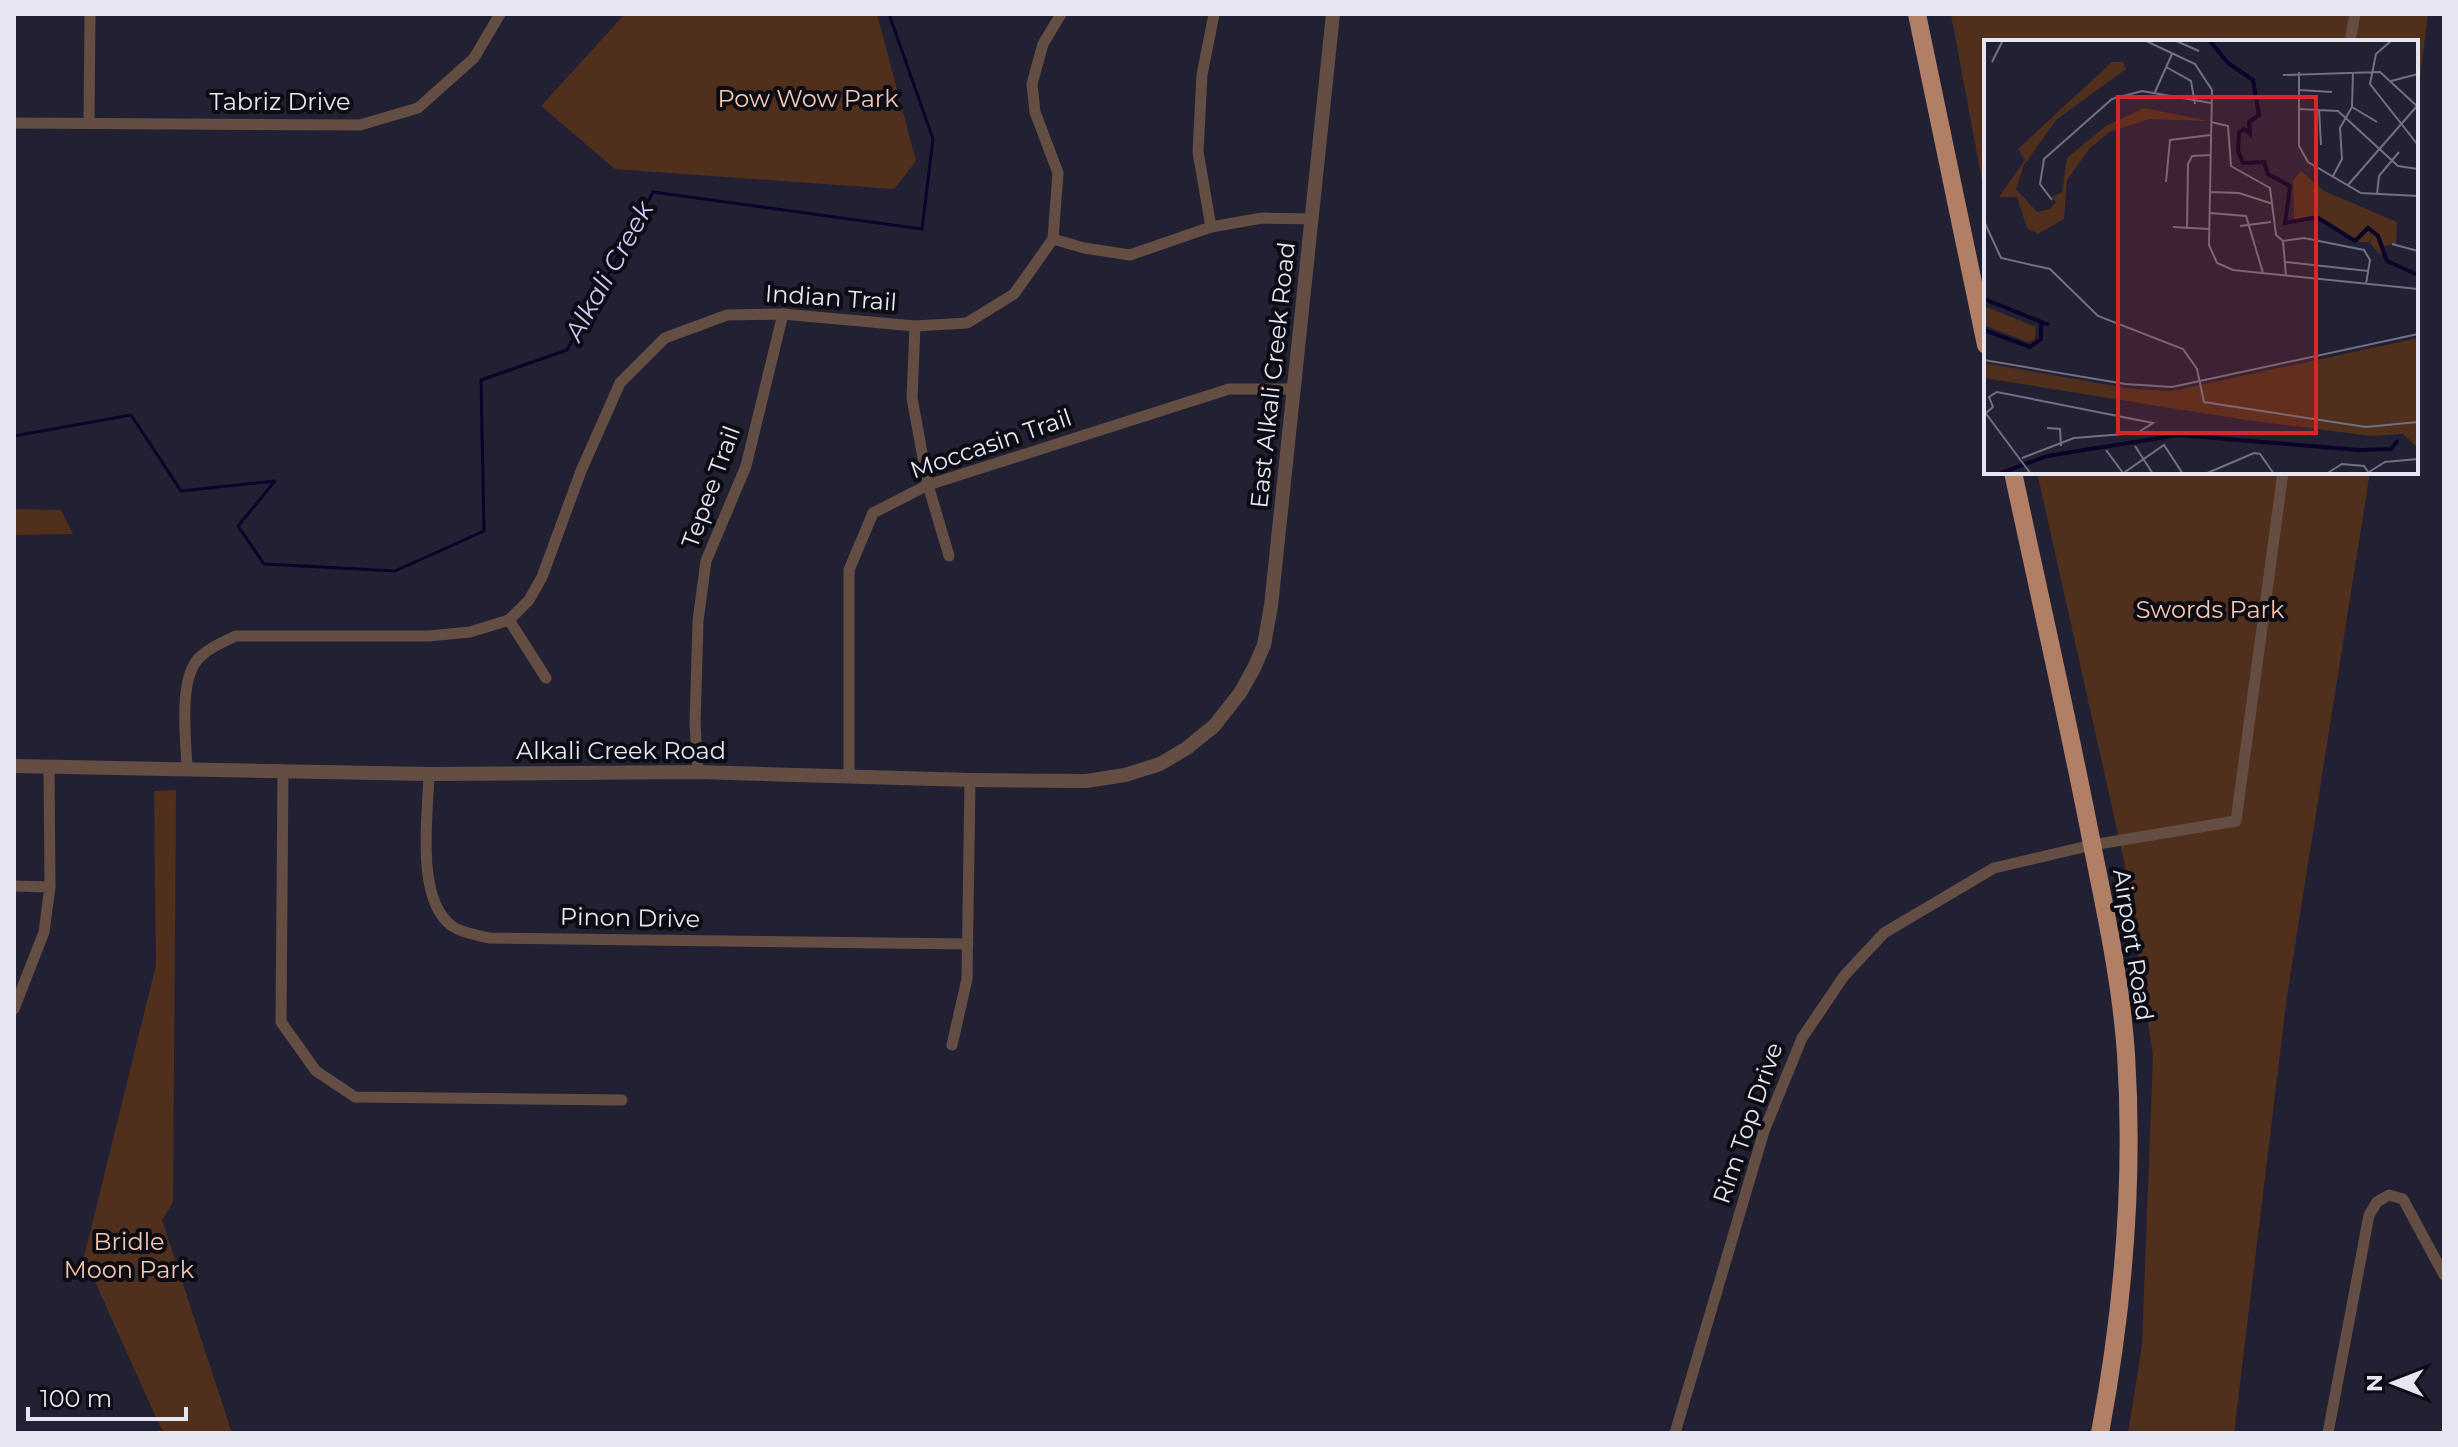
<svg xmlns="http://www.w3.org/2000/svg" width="2458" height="1447" viewBox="0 0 2458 1447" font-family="Montserrat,sans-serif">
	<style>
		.green { fill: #502f1d }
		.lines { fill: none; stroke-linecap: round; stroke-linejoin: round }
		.stream { stroke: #0c0229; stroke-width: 3 }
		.minor { stroke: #644e43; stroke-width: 11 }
		.tertiary { stroke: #644e43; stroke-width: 14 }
		.trunk { stroke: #b07f66; stroke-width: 18 }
		.labels { text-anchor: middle; stroke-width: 8; stroke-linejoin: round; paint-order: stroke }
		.park-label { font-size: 24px; fill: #f6c6ae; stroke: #0c0c14 }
		.street-label { font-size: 24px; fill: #e6e6f3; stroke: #0c0c14 }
		.water-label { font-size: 26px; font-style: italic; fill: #cbc8f6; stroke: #0c0c14 }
		.inset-river { fill: none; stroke: #0c0229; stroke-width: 4 }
		.inset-road { fill: none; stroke: #707080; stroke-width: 2 }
		.view { fill: #d62828; fill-opacity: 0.15; stroke: #d62828; stroke-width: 4 }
		.inset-edge { fill: none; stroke: #e6e6f3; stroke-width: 4 }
	</style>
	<rect width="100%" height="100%" fill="#222134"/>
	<g class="green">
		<path d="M625,14H877L916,161L894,189L615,169L541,106Z"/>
		<path d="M1951,14H2428L2416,109V42H1986V202Z"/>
		<path d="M2037,472H2370L2287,996L2234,1433H2128L2142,1346L2153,1055L2124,861Z"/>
		<path d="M14,509L61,510L73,534L14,535Z"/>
		<path d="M176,790L173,1202L162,1220L232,1433H163L84,1257L156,965L154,791Z"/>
	</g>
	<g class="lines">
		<path class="stream" d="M14,436L131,415L181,491L275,481L238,526L264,564L395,571L484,531L481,380L567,350L653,192L922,229L933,139L889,14"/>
		<g class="minor">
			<path d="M2350,42L2355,14"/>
			<path d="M14,123L360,125L418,108L474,58L500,14"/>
			<path d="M89,123L90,14"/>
			<path d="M1211,227L1198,152L1202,75L1214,14"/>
			<path d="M1053,239L1084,248L1130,255L1211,227L1262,218L1312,219"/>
			<path d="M915,326L912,398L928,485L949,556"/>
			<path d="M509,620L546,678"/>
			<path d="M187,768C186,740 178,679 199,658C209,648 223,642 236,636H429L470,632L509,620L529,600L542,577L581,471L620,383L665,338L727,315L783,314L915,326L967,323L1014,294L1053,239L1058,173L1035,112L1032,84L1043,44L1061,14"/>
			<path d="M283,770L281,1022L316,1071L355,1097L622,1100"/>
			<path d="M698,772L695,724L698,621L706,561L746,466L783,314"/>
			<path d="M429,774C428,814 415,899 452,926C461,933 478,935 489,938L968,944"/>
			<path d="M849,776V570L873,513L928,485L1229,389H1293"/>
			<path d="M14,886L50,887"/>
			<path d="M14,1009L44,932L50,887L49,767"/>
			<path d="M952,1045L967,979L970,780"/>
			<path d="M1675,1433L1764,1131L1802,1038L1844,976L1884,933L1994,868L2092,845L2236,821L2283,472"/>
			<path d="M2328,1433L2369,1215L2377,1202L2389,1195L2403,1199L2444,1275"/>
		</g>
		<path class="tertiary" d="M14,766L429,774L698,772L970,780L1086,781L1125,775L1160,764L1187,748L1214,726L1240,693L1254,668L1264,645L1271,606L1333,14"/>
		<g class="trunk">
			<path d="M1917,14L1986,345"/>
			<path d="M2013,472C2039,594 2067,716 2091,839C2105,910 2121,981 2126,1054C2134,1179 2123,1310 2100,1433"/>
		</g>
	</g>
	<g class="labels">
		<g class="park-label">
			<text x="808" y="107">Pow Wow Park</text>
			<text x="2210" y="618">Swords Park</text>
			<text x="129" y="1250">Bridle<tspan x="129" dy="28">Moon Park</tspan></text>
		</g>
		<g class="street-label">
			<text x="280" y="110">Tabriz Drive</text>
			<text transform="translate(831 298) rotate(4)" y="8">Indian Trail</text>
			<text transform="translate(1273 375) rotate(-84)" y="8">East Alkali Creek Road</text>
			<text transform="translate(991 444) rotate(-19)" y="8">Moccasin Trail</text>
			<text transform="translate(711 487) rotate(-70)" y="8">Tepee Trail</text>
			<text x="621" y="759">Alkali Creek Road</text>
			<text transform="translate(630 918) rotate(1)" y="8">Pinon Drive</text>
			<text transform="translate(2133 945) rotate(81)" y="8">Airport Road</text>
			<text transform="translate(1748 1123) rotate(-71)" y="8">Rim Top Drive</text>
		</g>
		<g class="water-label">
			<text transform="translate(609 271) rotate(-61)" y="9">Alkali Creek</text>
		</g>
	</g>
	<g transform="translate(1984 40)">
		<rect width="434" height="434" fill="#222134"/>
		<path d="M128,22H139L142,29L72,80L40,125L32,149L53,172L66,169L72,162L68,157L78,152L83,118L122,86L160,68L224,81L165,79L125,92L105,109L83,140L80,179L54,194L43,188L33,157H15L41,120L34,109ZM317,131L340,151L413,182L412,204L399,206L396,215L386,203L389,195L385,202H376L331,176L310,182L309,141ZM0,266L52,287L51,299L44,302L0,285ZM434,298V408L419,394L387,396L262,380L0,338V323L148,349L188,351Z" fill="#502f1d"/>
		<path class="inset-river" d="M225,0L244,23L269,40L275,75L265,82L266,94L260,89L255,93L254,111L259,123L280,122L284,134L306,146L301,183L333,177L371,201L384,188L394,196L403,221L434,235M0,259L65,285M0,290L46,307L57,299V282M17,433L63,416L194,395L376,410L407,409L414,400"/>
		<path class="inset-road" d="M160,0L211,24L228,50L225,205L233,223L249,230L434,249M190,0L215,11M408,0L392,14L386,44L434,105M8,22L19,0M182,27L207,41L211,64M315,32V106L324,122L377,153L434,156M299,35L396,32L434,67M407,41L434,34M315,50L348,52M171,52L188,14M368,67L393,82M315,69L354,71L414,126L434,129M335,69L337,105M227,82L244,86L247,126L286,148L292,195L299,201L320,198L380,210L386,220L382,244M349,136L358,119L356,88L368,67L369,32M182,142L186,100L227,95M364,145L433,66M227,152L255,153L289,164M393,155L395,136L415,112M68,160L56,144L60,119L128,59L158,51L227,63M226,173L262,176L279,233M0,181L17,218L66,229L114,276L199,309L213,329L220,362L382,387L434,382M256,186L287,182M189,187L225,189M203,189L204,124L208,116L226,115M299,201L302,236M408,204L434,211M301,222L384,231M0,320L141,344L188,347L434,294M0,371L47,434M2,373L9,367L5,357L13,352L169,383L153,393L90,398L38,418M63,388L76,389L77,406M151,406L169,434M122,410L139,433M385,432L401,422L434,419M138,434L180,405L199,434M221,434L270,413L276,414L290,434M342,434L358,424L380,426L385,433"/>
		<path class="view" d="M134,57H332V393H134Z"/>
		<rect width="434" height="434" class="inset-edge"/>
	</g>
	<rect width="2458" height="1447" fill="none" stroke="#e6e6f3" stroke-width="32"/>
	<g transform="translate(2394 1383) rotate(270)" stroke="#0c0c14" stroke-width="6" paint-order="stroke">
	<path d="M0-6L14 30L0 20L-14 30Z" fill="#e6e6f3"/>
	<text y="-12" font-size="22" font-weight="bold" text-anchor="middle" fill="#e6e6f3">N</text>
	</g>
	<path d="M28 1407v12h158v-12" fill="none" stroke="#e6e6f3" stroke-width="4"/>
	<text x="40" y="1407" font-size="24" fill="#e6e6f3" stroke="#0c0c14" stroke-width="6" paint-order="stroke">100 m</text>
</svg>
